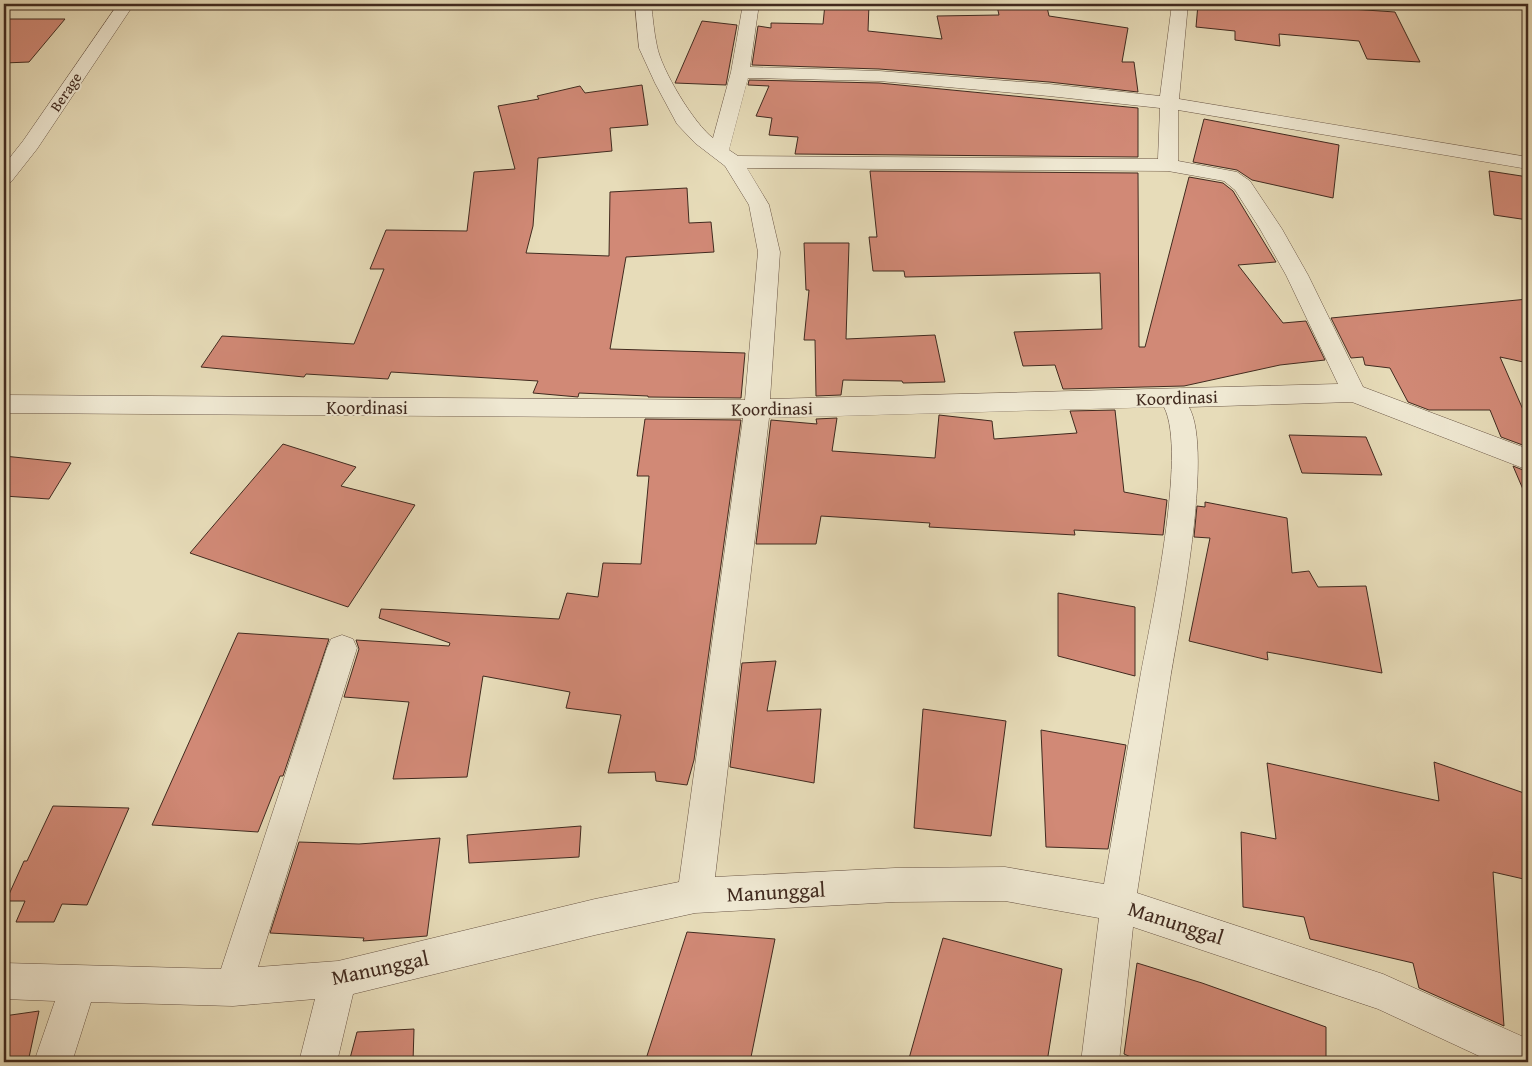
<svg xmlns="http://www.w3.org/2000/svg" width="1532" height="1066" viewBox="0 0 1532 1066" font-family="'Gentium Book Plus',serif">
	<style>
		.building { fill: #d18976; stroke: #412a1f }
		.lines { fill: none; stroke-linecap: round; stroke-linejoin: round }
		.street-casing { stroke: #6a5646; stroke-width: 1 }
		.street { fill: #efe8d2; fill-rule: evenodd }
		.labels { text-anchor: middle; stroke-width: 4; stroke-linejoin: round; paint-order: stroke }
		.far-street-label { font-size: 15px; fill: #412a1f; stroke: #efe8d2 }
		.street-label { font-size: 18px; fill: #412a1f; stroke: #efe8d2 }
		.near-street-label { font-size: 21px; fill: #412a1f; stroke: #efe8d2 }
	</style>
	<rect width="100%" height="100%" fill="#e7dcb9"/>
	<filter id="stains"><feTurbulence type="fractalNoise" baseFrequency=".004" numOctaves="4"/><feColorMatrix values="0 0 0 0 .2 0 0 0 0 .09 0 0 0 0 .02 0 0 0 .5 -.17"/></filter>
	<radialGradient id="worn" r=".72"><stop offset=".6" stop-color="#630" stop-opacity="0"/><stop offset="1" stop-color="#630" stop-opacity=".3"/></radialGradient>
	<g class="building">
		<path d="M825,4H869L868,31L942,39L937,16L999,15L997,6L1047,7L1049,16L1128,28L1122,62H1134L1138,92L1049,82L879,69L752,65L758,26L771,28V23L823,24Z"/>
		<path d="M1198,4H1277L1395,12L1420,62L1367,59L1359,41L1279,34L1280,46L1235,40V31L1196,27Z"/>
		<path d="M4,19H65L29,62L4,63Z"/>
		<path d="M702,21L737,25L726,85L675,83Z"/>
		<path d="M749,80L879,83L1138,108V157L795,154L798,137L769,135L772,118L756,116L769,86L748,85Z"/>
		<path d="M642,85L648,125L610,128L612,151L538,158L533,226L526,253L609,256L610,192L687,188L689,223L711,222L714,252L626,257L610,349L745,353L741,398L648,397V396L579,393L578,397L533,393L538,381L391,372L388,379L306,374L304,377L201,367L222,336L354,344L384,269H370L386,230L467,231L474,172L515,169L498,106L539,99L537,96L580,86L585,93Z"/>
		<path d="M1204,119L1339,145L1333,198L1252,180L1237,170L1193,162Z"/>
		<path d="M870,171L1138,173L1139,347H1145L1189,177L1223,183L1233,191L1276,262L1238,265L1283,323L1306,321L1325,360L1280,365L1184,386L1063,389L1055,365L1023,366L1014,332L1102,329L1100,273L905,277L904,271H873L869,237H877Z"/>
		<path d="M1489,171L1528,177V220L1494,215Z"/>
		<path d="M804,243H849L846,339L935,335L945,382L903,383L902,381L843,380L841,395L816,396L815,340H804L809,290H806Z"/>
		<path d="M1528,299V363L1500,357L1528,421V447L1501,437L1490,410H1429L1408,402L1390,368L1365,365L1363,357L1351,358L1331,318Z"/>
		<path d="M1115,410L1124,492L1167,500L1163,535L1074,530L1075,535L929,527L930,523L821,516L816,544H756L771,420L817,424L816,419L837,418L832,451L935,458L939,415L992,421L994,439L1077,433L1070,411Z"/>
		<path d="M645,419L741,420L694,760L687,785L656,781L655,772L608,773L621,715L566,708L570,692L483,676L467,777L393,779L409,702L344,697L359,649L356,640L449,646L450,643L379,618L381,609L559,619L567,593L598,597L603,563L641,564L649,476H637Z"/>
		<path d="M1289,435L1366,437L1382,475L1302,473Z"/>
		<path d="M283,444L356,467L341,486L415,505L348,607L190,553Z"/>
		<path d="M4,456L71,463L49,499L4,496Z"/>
		<path d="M1513,466L1528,472V501Z"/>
		<path d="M1205,502L1287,518L1292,573L1309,571L1318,587L1366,586L1382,673L1267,652L1268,660L1189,641L1210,538L1194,537L1197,506L1205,507Z"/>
		<path d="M1058,593L1135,607V676L1058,656Z"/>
		<path d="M238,633L329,639L283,776H280L258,832L152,825Z"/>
		<path d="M776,661L767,711L821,709L814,783L730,767L742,663Z"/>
		<path d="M923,709L1006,721L991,836L914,828Z"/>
		<path d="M1041,730L1126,745L1108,849L1046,847Z"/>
		<path d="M1434,762L1524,793L1528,846V880L1493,872L1504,1026L1419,988L1413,963L1310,939L1304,917L1243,907L1241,832L1276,839L1267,763L1439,801Z"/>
		<path d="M53,806L129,808L87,905L62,904L54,922H16L25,901H6L24,861H27Z"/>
		<path d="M581,826L579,857L469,863L467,835Z"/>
		<path d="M440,838L427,936L363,941L364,938L270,933L299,842L359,844Z"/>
		<path d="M687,932L775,939L750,1062H645Z"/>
		<path d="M943,938L1062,969L1047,1062H908Z"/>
		<path d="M1137,963L1202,983L1326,1027V1062H1142L1124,1054Z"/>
		<path d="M39,1011L28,1062H4V1016Z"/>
		<path d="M414,1029L413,1062H349L357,1032Z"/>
	</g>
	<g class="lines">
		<g class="street-casing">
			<g id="street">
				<path d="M118,4H134L37,149L11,182L4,184V165L23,141Z"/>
				<path d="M635,4H651C653,18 654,33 657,46C661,69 694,124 713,138L731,72L743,4H759L750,67L879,71L1049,84L1160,96L1172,4H1188L1179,99L1528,157V169L1178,110V161L1237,172L1250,181L1282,229L1308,275L1363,387L1528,449V470L1352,402L1189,407C1214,452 1179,624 1170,680C1159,751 1148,822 1137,893L1383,974L1528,1039V1062H1492L1378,1009L1133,927L1119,1062H1081L1099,918L1005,901L895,902L695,913L595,935L353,994L337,1062H299L315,999L233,1006L91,1002L72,1062H34L55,1001L4,999V963L221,969L327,648L331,639L342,635L353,639L357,648L258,967L338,961L595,899L679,882L743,418L4,413V395L745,400L758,252L749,205L725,166L695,143L677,124L655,83L639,48ZM748,78L879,81L1049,96L1160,108L1158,159L738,156L729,150ZM747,168L1168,171L1224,181L1235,190L1260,229L1286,275L1338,384L770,399L780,252L769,205ZM1164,407C1188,452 1150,623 1140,678C1128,746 1116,815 1104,884L1005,867L895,868L715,877L769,418Z"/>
			</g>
		</g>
		<use href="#street" class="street"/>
	</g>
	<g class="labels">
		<g class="far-street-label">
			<text transform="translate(66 92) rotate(-56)" y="5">Berage</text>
		</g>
		<g class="street-label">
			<text transform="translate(1177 398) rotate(-2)" y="6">Koordinasi</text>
			<text x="367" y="414">Koordinasi</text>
			<text transform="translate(772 409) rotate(-1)" y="6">Koordinasi</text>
		</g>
		<g class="near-street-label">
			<text transform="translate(776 892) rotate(-3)" y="7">Manunggal</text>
			<text transform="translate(1176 923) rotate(18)" y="7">Manunggal</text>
			<text transform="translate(380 968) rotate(-12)" y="7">Manunggal</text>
		</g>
	</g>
	<rect width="1532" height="1066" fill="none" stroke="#e7dcb9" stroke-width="20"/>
	<rect x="5" y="5" width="1522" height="1056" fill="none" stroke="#412a1f" stroke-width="2.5"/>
	<rect x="10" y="10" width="1512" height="1046" fill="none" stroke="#412a1f"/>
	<rect width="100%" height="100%" filter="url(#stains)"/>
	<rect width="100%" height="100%" fill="url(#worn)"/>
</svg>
